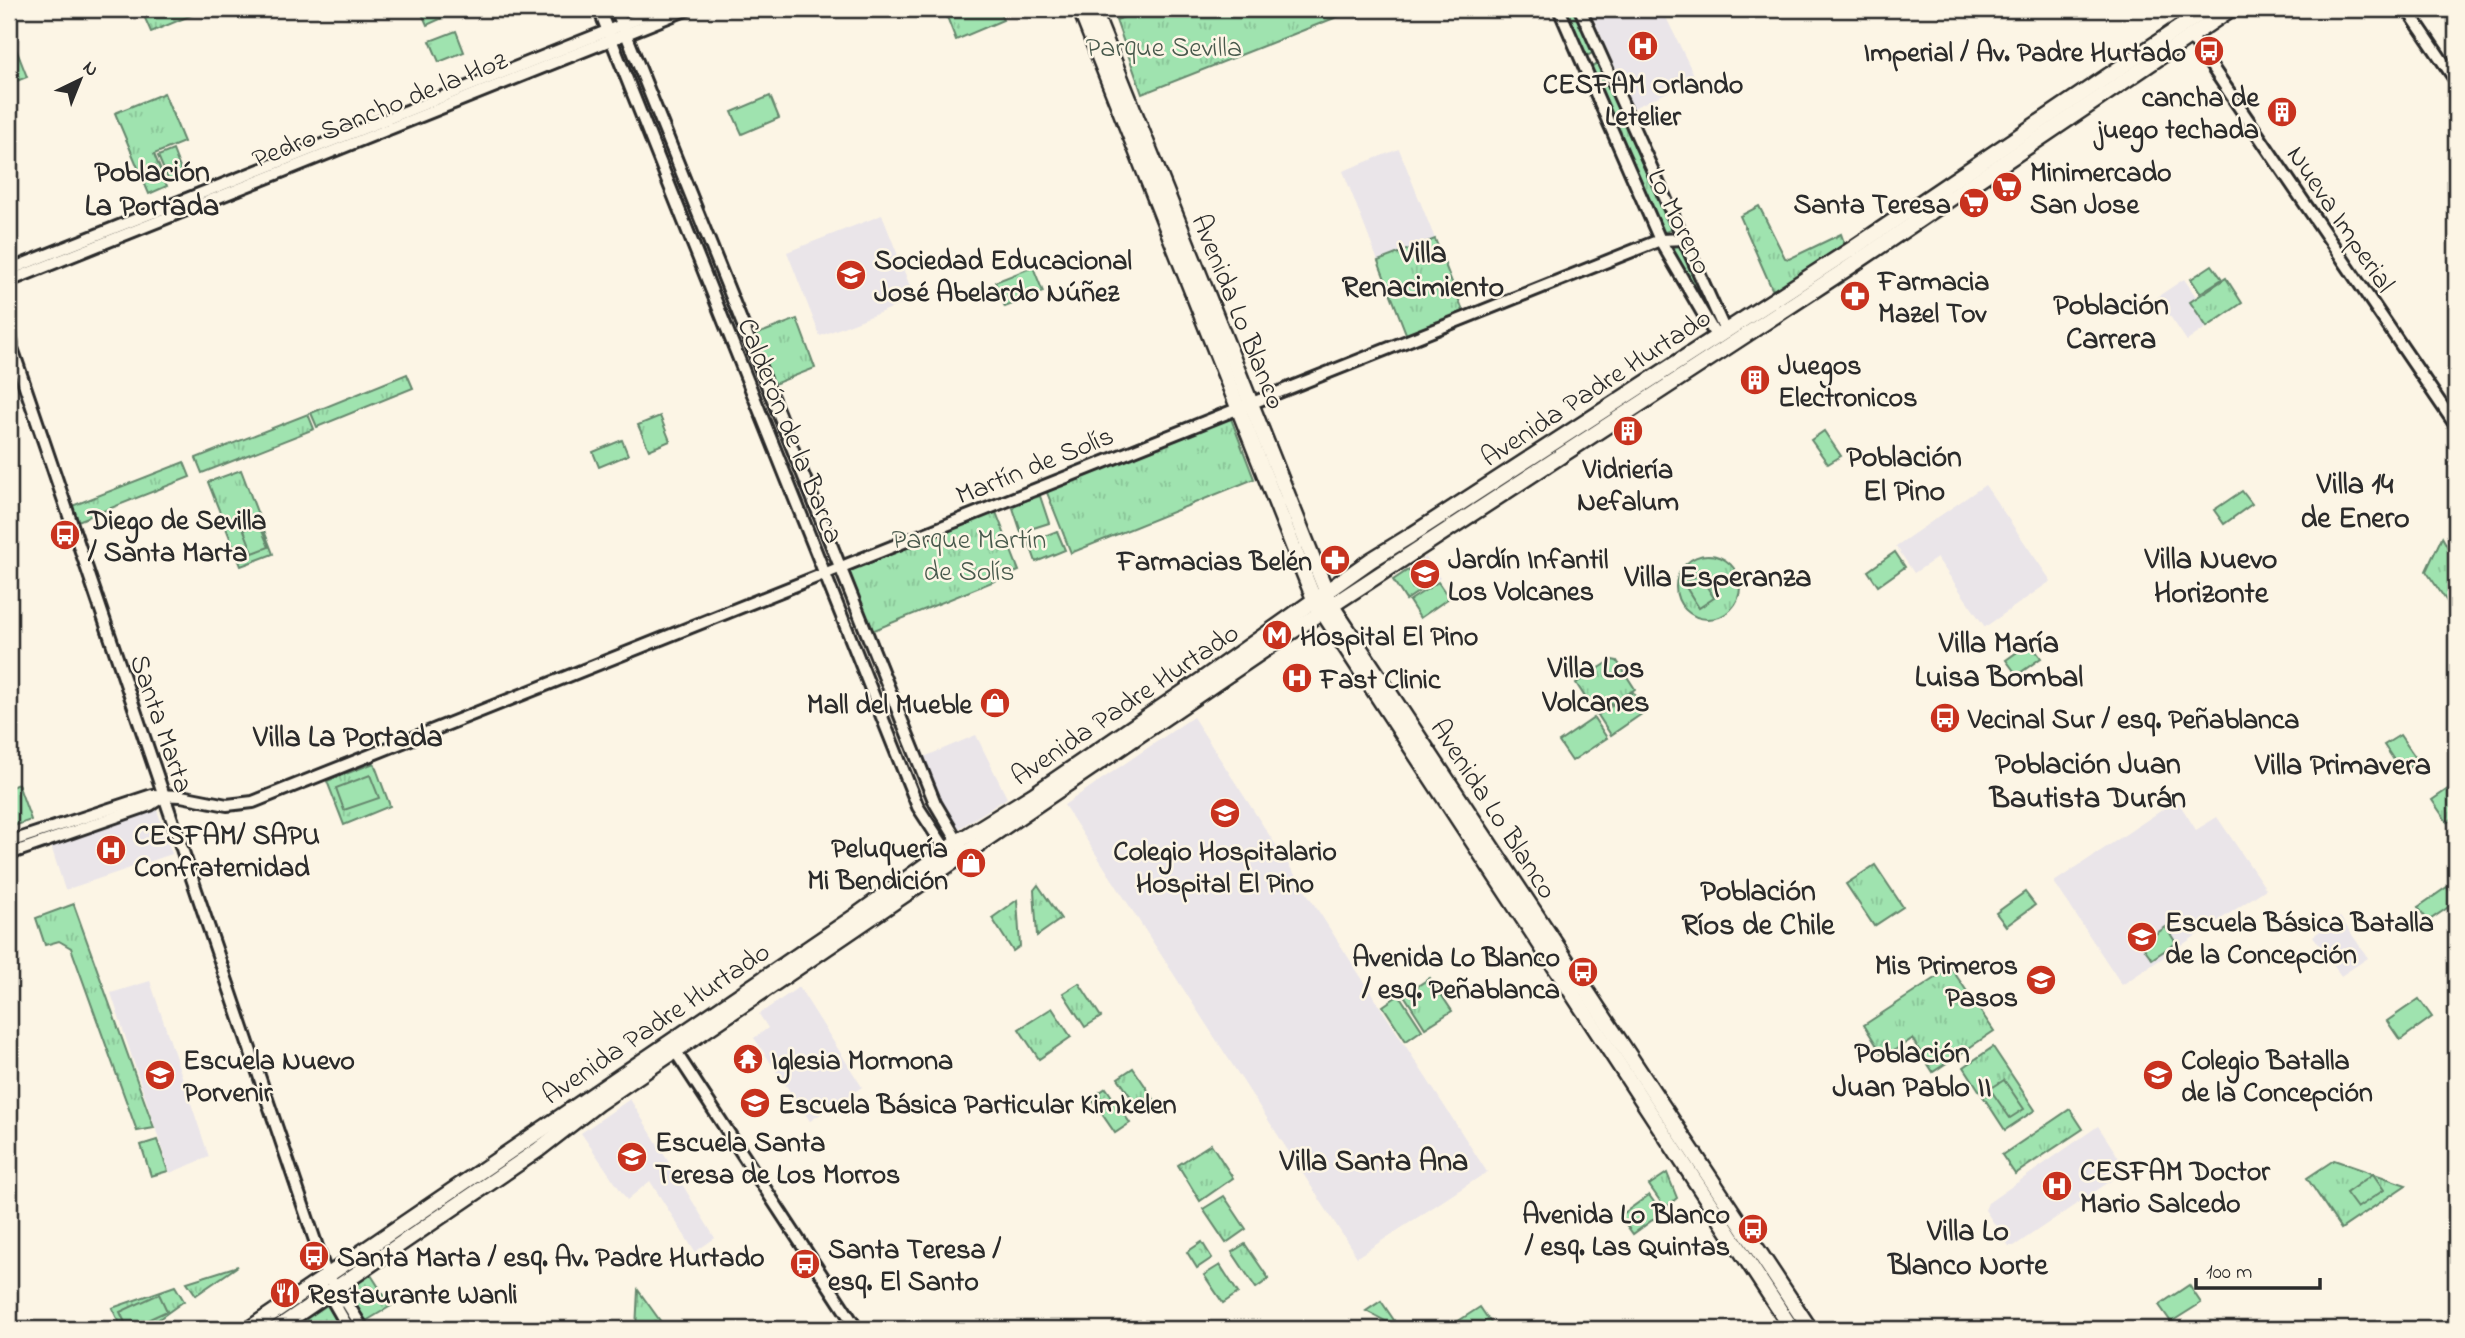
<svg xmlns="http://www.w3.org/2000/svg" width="2465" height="1338" viewBox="0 0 2465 1338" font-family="'Indie Flower',sans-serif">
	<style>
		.built { fill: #eae5e9 }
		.grass { fill: url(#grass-tufts); stroke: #65876d; stroke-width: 2 }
		.pitch { fill: #9fe3af; stroke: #65876d; stroke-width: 2 }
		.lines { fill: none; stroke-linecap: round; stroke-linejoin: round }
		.tertiary-casing { stroke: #2b2b2b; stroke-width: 16 }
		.primary-casing { stroke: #2b2b2b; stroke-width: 19 }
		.tertiary { stroke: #fcf5e5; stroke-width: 10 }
		.primary { stroke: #fcf5e5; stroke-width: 14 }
		.labels { text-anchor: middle; stroke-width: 5; stroke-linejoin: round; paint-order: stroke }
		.park-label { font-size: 28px; fill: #48594c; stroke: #fcf5e5 }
		.poi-label { font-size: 28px; font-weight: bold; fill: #2b2b2b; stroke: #fcf5e5; text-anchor: start }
		.street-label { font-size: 28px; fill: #2b2b2b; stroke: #fcf5e5 }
		.neighbourhood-label { font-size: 30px; font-weight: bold; fill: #2b2b2b; stroke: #fcf5e5 }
	</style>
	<defs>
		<pattern id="grass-tufts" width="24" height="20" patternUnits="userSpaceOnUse" patternTransform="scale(1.75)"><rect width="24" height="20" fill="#9fe3af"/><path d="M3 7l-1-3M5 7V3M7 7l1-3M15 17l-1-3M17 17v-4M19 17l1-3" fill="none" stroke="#89c397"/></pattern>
	</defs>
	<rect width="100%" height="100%" fill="#fcf5e5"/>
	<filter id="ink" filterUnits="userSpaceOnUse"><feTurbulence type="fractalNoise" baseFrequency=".0143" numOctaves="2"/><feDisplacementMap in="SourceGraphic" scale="14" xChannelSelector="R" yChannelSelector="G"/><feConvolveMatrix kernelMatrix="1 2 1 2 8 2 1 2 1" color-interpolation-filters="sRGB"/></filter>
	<g filter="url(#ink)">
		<g class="built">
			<path d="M1602,9H1662L1696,79L1633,108L1591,13Z"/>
			<path d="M1399,149L1435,239L1378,261L1343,171Z"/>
			<path d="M882,215L915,299L820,336L787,252Z"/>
			<path d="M2184,279L2197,298L2190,302L2207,327L2187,341L2157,297Z"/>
			<path d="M1985,485L2051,581L1985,627L1937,558L1914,573L1896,546Z"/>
			<path d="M1426,557L1440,578L1423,590L1409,569Z"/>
			<path d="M1193,717L1487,1172L1357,1257L1064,805Z"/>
			<path d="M976,735L1007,798L958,829L943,804L924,757Z"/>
			<path d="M2177,800L2196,830L2217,817L2266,889L2122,985L2054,882Z"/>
			<path d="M157,810L172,854L65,890L51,846Z"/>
			<path d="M2340,917L2368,958L2341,976L2313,936Z"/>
			<path d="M150,981L209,1157L170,1173L111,993Z"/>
			<path d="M799,987L862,1087L810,1121L754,1038L768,1028L759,1014Z"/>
			<path d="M630,1099L715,1238L695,1252L650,1181L627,1200L581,1133Z"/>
			<path d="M2098,1126L2127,1170L2014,1246H2009L1985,1210L1988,1203Z"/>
		</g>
		<g class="grass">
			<path d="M141,9H203L204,10L151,32Z"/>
			<path d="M944,9H998L1003,20L956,40Z"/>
			<path d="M1144,9H1357L1142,94L1116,20Z"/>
			<path d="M1564,9H1574L1594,52L1585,57Z"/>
			<path d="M9,31L27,77L9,84Z"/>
			<path d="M456,31L464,52L439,62L430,41Z"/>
			<path d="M1599,64L1671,230L1659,234L1587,68Z"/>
			<path d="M164,93L184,142L154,154L167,186L149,194L115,113Z"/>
			<path d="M1759,206L1785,258L1789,259L1841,234L1846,248L1777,291L1772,289L1740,216Z"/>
			<path d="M1435,239L1464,313L1407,336L1378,261Z"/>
			<path d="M1678,242L1714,312L1711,316L1707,317L1665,245Z"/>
			<path d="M2226,278L2242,303L2207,327L2190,302Z"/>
			<path d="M797,319L815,368L774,384L755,335Z"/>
			<path d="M407,374L413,388L317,427L311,413Z"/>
			<path d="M308,414L314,429L202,473L196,458Z"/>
			<path d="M660,416L670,441L649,450L638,425Z"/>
			<path d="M1230,416L1254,479L1071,553L1046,490Z"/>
			<path d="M184,462L190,477L78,521L72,506Z"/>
			<path d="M241,470L273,554L241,566L208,482Z"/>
			<path d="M994,507L1019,571L872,631L846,569Z"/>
			<path d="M2442,537L2456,562V607L2452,609L2426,571Z"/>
			<circle cx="1708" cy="587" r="32"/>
			<path d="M1408,570L1421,590L1406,600L1393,580Z"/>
			<path d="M1612,660L1617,661L1635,689L1596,714L1576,683Z"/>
			<path d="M374,763L390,806L344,825L327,781Z"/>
			<path d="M2448,789L2456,802V816L2447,822L2432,800Z"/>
			<path d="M1875,865L1903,907L1874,926L1846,884Z"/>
			<path d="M1038,885L1061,919L1037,936L1034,890Z"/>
			<path d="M1017,900L1020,946L1013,951L992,918Z"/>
			<path d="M74,904V905L154,1128L137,1131L71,948L59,941L45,945L36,918Z"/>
			<path d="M1951,968L1994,1031L1933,1072L1912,1039L1884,1057L1864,1025Z"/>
			<path d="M1430,978L1452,1011L1425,1028L1404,995Z"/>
			<path d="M1079,983L1101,1017L1085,1027L1063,993Z"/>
			<path d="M1052,1008L1071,1037L1039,1059L1019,1029Z"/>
			<path d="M1993,1047L2035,1110L2005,1130L1964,1067Z"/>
			<path d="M1133,1068L1158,1105L1143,1115L1118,1078Z"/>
			<path d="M1106,1088L1130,1123L1115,1133L1091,1098Z"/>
			<path d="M2070,1109L2083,1129L2015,1174L2002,1155Z"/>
			<path d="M1211,1144L1233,1178L1200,1201L1178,1165Z"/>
			<path d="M2334,1160L2406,1185L2341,1229L2307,1178Z"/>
			<path d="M1667,1173L1677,1198L1665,1208L1649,1185Z"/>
			<path d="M1224,1196L1246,1229L1226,1243L1203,1209Z"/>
			<path d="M1202,1242L1212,1258L1197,1268L1187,1252Z"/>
			<path d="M1245,1244L1269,1279L1256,1288L1232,1252Z"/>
			<path d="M1220,1265L1238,1293L1223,1303L1204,1275Z"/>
			<path d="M238,1266L196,1295L187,1282Z"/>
			<path d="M371,1275L391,1306L366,1321L347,1291Z"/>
			<path d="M175,1286L184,1301L145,1329H122L112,1308Z"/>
			<path d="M638,1290L666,1329H636Z"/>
			<path d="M1381,1301L1400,1329L1366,1311Z"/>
			<path d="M327,1305L342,1328L292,1329Z"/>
		</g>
		<g class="pitch">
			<path d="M420,9H444L447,16L427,25Z"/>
			<path d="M1110,9H1144L1116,20Z"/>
			<path d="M770,96L779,118L742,134L732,112Z"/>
			<path d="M173,150L183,176L169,182L158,156Z"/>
			<path d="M2212,265L2222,279L2200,293L2191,279Z"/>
			<path d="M1033,267L1043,292L1005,307L995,282Z"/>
			<path d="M1824,431L1841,456L1828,464L1811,440Z"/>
			<path d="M622,440L628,455L599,467L593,452Z"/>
			<path d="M2242,491L2252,504L2224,524L2214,510Z"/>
			<path d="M1040,496L1049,523L1021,532L1012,505Z"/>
			<path d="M255,514L269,547L253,553L240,520Z"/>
			<path d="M1057,531L1065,550L1036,562L1029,542Z"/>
			<path d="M1895,552L1905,567L1878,586L1868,571Z"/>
			<path d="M1699,574L1714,598L1699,608L1684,584Z"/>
			<path d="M1438,582L1449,598L1420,618L1409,601Z"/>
			<path d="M2030,643L2041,658L2017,675L2006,660Z"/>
			<path d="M1633,692L1646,711L1611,735L1598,715Z"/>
			<path d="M1594,718L1607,738L1572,761L1559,742Z"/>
			<path d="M2400,735L2418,761L2402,772L2384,745Z"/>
			<path d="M370,775L379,798L344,810L336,788Z"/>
			<path d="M18,784L31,820L14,826L9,813V788Z"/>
			<path d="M2447,887L2456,902L2428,921L2418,907Z"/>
			<path d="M2025,892L2035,905L2006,926L1996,913Z"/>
			<path d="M2166,927L2176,943L2152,959L2141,944Z"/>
			<path d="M1399,995L1422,1030L1406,1041L1383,1006Z"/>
			<path d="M2419,999L2432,1017L2400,1040L2387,1021Z"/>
			<path d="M2004,1080L2024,1109L2010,1118L1990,1089Z"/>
			<path d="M157,1140L168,1171L151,1176L141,1145Z"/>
			<path d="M2373,1174L2384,1190L2357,1208L2346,1193Z"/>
			<path d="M1649,1195L1662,1213L1633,1234L1620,1216Z"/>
			<path d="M2189,1285L2201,1303L2171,1322L2159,1305Z"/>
			<path d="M159,1294L167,1311L128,1329L120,1312Z"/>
			<path d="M1480,1307L1495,1329H1446Z"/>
		</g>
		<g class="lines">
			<g class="tertiary-casing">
				<g id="tertiary">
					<path d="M599,9L918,807L950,856"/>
					<path d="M616,9L935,803L961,847"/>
					<path d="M1559,9L1660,240L1716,336"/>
					<path d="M1580,9L1725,331"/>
					<path d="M2407,9L2456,81"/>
					<path d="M2191,36L2456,426"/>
					<path d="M9,270L662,9"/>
					<path d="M9,281L688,9"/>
					<path d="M9,325L12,344"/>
					<path d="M9,339L327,1276L337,1287L363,1329"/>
					<path d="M9,842L152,795L181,796L227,805L253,802L1660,240L1685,239"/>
					<path d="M9,854L150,805L164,796"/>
					<path d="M677,1044L675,1051L857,1329"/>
					<path d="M326,1289L349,1329"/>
				</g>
			</g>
			<g class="primary-casing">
				<g id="primary">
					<path d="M1080,9L1314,599L1792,1329"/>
					<path d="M1093,9L1332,606L1810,1329"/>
					<path d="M249,1329L857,915L959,841L1033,795L1200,681L1371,560L1410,536L1852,249L2207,9"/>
					<path d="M276,1329L538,1150L597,1104L1276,642L1845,270L2231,9"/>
				</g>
			</g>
			<use href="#tertiary" class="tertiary"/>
			<use href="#primary" class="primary"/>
		</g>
	</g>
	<defs>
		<g id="hospital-disc" transform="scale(1.575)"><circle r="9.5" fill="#c8321e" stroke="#fcf5e5"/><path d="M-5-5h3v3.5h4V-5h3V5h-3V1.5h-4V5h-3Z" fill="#fff"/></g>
		<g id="bus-disc" transform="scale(1.575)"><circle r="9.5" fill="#c8321e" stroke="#fcf5e5"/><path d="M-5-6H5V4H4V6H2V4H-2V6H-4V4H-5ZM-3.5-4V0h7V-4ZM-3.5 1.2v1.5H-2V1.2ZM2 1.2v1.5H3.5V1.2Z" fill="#fff"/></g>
		<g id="building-disc" transform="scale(1.575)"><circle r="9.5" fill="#c8321e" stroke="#fcf5e5"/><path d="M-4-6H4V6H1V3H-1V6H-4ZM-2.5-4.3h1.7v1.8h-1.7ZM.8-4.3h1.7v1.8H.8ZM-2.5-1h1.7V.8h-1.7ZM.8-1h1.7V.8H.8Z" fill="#fff"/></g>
		<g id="supermarket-disc" transform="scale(1.575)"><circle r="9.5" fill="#c8321e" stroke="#fcf5e5"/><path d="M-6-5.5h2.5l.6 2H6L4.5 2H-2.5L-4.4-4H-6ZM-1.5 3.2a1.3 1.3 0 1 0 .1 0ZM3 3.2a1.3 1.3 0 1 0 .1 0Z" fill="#fff"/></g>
		<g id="school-disc" transform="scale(1.575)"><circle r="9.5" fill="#c8321e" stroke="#fcf5e5"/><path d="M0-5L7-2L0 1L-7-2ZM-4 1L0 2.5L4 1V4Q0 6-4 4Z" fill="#fff"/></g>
		<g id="pharmacy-disc" transform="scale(1.575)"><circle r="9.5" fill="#c8321e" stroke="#fcf5e5"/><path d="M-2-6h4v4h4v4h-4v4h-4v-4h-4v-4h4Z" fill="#fff"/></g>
		<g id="metro-disc" transform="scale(1.575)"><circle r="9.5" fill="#c8321e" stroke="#fcf5e5"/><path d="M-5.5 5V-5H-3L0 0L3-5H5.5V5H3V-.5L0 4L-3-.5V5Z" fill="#fff"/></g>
		<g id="shop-disc" transform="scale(1.575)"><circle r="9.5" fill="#c8321e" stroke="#fcf5e5"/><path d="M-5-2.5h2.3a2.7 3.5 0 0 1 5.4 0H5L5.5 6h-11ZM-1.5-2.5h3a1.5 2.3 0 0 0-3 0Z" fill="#fff"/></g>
		<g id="temple-disc" transform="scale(1.575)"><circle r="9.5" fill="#c8321e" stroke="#fcf5e5"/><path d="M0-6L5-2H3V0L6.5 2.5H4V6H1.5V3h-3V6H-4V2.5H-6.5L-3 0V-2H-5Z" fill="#fff"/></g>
		<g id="restaurant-disc" transform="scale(1.575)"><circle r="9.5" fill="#c8321e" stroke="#fcf5e5"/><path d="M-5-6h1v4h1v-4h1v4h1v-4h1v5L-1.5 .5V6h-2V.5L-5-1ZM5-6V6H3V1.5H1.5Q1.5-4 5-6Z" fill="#fff"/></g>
	</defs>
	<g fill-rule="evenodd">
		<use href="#hospital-disc" x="1643" y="46"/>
		<use href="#bus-disc" x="2209" y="51"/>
		<use href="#building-disc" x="2282" y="112"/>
		<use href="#supermarket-disc" x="2007" y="187"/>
		<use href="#supermarket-disc" x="1974" y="203"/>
		<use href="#school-disc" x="851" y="275"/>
		<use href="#pharmacy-disc" x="1855" y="296"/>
		<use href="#building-disc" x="1755" y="380"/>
		<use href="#building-disc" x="1628" y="431"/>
		<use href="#bus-disc" x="65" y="535"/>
		<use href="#pharmacy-disc" x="1335" y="560"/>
		<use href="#school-disc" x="1425" y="574"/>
		<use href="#metro-disc" x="1277" y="635"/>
		<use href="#hospital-disc" x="1297" y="678"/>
		<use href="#shop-disc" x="995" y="703"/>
		<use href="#bus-disc" x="1945" y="718"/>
		<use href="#school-disc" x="1225" y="813"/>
		<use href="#hospital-disc" x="111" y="850"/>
		<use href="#shop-disc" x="971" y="863"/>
		<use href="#school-disc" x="2142" y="937"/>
		<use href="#bus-disc" x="1583" y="972"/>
		<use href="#school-disc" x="2041" y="980"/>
		<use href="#temple-disc" x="748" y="1059"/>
		<use href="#school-disc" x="160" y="1075"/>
		<use href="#school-disc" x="2158" y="1075"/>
		<use href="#school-disc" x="755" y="1103"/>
		<use href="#school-disc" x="632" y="1157"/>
		<use href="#hospital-disc" x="2057" y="1186"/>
		<use href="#bus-disc" x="1753" y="1229"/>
		<use href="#bus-disc" x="314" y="1256"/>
		<use href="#bus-disc" x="805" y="1264"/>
		<use href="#restaurant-disc" x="285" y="1293"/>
	</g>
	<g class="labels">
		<g class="park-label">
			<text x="1164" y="56">Parque Sevilla</text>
			<text x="969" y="548">Parque Martín<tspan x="969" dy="32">de Solís</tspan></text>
		</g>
		<g class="poi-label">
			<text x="2186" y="61" text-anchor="end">Imperial / Av. Padre Hurtado</text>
			<text x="1643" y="93" text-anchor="middle">CESFAM Orlando<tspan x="1643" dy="32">Letelier</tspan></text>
			<text x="2259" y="106" text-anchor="end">cancha de<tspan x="2259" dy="32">juego techada</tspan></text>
			<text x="2030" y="181">Minimercado<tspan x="2030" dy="32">San Jose</tspan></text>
			<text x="1951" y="213" text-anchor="end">Santa Teresa</text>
			<text x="874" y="269">Sociedad Educacional<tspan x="874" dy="32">José Abelardo Núñez</tspan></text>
			<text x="1878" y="290">Farmacia<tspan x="1878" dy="32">Mazel Tov</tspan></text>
			<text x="1778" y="374">Juegos<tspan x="1778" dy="32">Electronicos</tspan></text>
			<text x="1628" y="478" text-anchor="middle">Vidriería<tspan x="1628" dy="32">Nefalum</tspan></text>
			<text x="88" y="529">Diego de Sevilla<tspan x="88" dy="32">/ Santa Marta</tspan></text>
			<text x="1448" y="568">Jardín Infantil<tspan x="1448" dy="32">Los Volcanes</tspan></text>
			<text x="1312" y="570" text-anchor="end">Farmacias Belén</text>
			<text x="1300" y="645">Hospital El Pino</text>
			<text x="1320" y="688">Fast Clinic</text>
			<text x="972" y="713" text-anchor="end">Mall del Mueble</text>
			<text x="1968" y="728">Vecinal Sur / esq. Peñablanca</text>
			<text x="134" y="844">CESFAM/ SAPU<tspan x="134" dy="32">Confraternidad</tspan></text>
			<text x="948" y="857" text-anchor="end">Peluquería<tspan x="948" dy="32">Mi Bendición</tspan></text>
			<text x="1225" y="860" text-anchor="middle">Colegio Hospitalario<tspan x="1225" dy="32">Hospital El Pino</tspan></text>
			<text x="2165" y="931">Escuela Básica Batalla<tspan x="2165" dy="32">de la Concepción</tspan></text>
			<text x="1560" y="966" text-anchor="end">Avenida Lo Blanco<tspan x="1560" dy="32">/ esq. Peñablanca</tspan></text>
			<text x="2018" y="974" text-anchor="end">Mis Primeros<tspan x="2018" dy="32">Pasos</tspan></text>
			<text x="183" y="1069">Escuela Nuevo<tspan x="183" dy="32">Porvenir</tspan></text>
			<text x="771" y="1069">Iglesia Mormona</text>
			<text x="2181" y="1069">Colegio Batalla<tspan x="2181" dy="32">de la Concepción</tspan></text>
			<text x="778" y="1113">Escuela Básica Particular Kimkelen</text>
			<text x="655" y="1151">Escuela Santa<tspan x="655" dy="32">Teresa de Los Morros</tspan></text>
			<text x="2080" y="1180">CESFAM Doctor<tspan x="2080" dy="32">Mario Salcedo</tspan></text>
			<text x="1730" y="1223" text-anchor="end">Avenida Lo Blanco<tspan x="1730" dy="32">/ esq. Las Quintas</tspan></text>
			<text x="828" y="1258">Santa Teresa /<tspan x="828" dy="32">esq. El Santo</tspan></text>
			<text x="337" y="1266">Santa Marta / esq. Av. Padre Hurtado</text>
			<text x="308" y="1303">Restaurante Wanli</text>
		</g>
		<g class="street-label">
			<text transform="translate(379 108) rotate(-22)" y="10">Pedro Sancho de la Hoz</text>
			<text transform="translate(2342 218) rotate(56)" y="10">Nueva Imperial</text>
			<text transform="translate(1681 221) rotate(64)" y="10">Lo Moreno</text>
			<text transform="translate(1240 311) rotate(68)" y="10">Avenida Lo Blanco</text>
			<text transform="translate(1595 386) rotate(-33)" y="10">Avenida Padre Hurtado</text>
			<text transform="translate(792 430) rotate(68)" y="10">Calderón de la Barca</text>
			<text transform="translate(1034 464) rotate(-22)" y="10">Martín de Solís</text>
			<text transform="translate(1124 703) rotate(-34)" y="10">Avenida Padre Hurtado</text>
			<text transform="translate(163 723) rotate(71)" y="10">Santa Marta</text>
			<text transform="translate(1495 808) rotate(57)" y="10">Avenida Lo Blanco</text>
			<text transform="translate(655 1022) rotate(-34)" y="10">Avenida Padre Hurtado</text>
		</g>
		<g class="neighbourhood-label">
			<text x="152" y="181">Población<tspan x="152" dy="34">La Portada</tspan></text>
			<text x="1423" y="262">Villa<tspan x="1423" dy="34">Renacimiento</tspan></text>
			<text x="2111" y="314">Población<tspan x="2111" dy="34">Carrera</tspan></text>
			<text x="1904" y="466">Población<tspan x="1904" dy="34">El Pino</tspan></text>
			<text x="2355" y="493">Villa 14<tspan x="2355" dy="34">de Enero</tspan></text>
			<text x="2211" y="568">Villa Nuevo<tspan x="2211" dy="34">Horizonte</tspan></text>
			<text x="1718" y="586">Villa Esperanza</text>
			<text x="1999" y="652">Villa María<tspan x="1999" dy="34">Luisa Bombal</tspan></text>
			<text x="1596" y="677">Villa Los<tspan x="1596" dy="34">Volcanes</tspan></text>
			<text x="348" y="746">Villa La Portada</text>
			<text x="2088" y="773">Población Juan<tspan x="2088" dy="34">Bautista Durán</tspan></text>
			<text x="2343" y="774">Villa Primavera</text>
			<text x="1758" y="900">Población<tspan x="1758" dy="34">Ríos de Chile</tspan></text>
			<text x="1912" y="1062">Población<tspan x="1912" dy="34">Juan Pablo II</tspan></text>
			<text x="1374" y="1170">Villa Santa Ana</text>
			<text x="1968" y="1240">Villa Lo<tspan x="1968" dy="34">Blanco Norte</tspan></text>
		</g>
	</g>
	<rect width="2465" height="1338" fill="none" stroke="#fcf5e5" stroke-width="35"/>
	<rect x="18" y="18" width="2430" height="1303" fill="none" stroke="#2b2b2b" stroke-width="2.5" filter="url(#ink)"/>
	<g transform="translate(80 80) rotate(43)" stroke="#fcf5e5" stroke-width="5" paint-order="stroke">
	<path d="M0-5L12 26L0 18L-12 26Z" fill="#2b2b2b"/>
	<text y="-10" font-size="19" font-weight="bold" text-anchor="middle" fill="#2b2b2b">N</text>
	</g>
	<path d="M2196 1278v10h124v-10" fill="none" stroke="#2b2b2b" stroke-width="3.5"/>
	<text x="2206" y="1278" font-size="21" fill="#2b2b2b" stroke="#fcf5e5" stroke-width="5" paint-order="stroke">100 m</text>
</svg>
